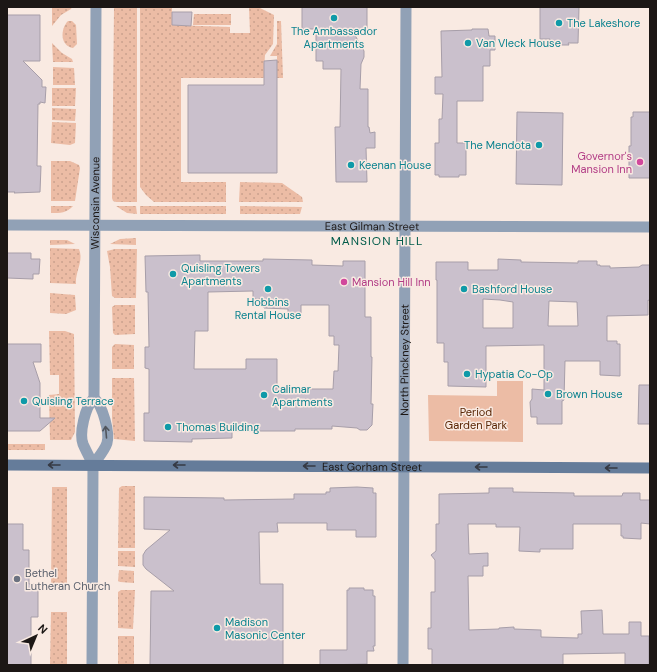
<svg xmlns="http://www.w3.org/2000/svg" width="657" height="672" viewBox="0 0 657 672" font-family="'DM Sans',sans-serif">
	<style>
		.grass { fill: url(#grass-dots) }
		.park { fill: #ecbca5 }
		.building { fill: #cac0cc; stroke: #a79ea9; fill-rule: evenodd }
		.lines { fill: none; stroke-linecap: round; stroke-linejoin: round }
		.minor { stroke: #91a1b6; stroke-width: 11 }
		.tertiary { stroke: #91a1b6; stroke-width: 11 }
		.secondary { stroke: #657c9a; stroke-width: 11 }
		.oneway { stroke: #51555d }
		.oneway2 { stroke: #363a44 }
		.culture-dot { fill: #0f9aa8; stroke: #f9eae2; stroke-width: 1.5 }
		.hotel-dot { fill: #d1479c; stroke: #f9eae2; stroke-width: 1.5 }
		.worship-dot { fill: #6b7280; stroke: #f9eae2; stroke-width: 1.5 }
		.labels { text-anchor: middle; stroke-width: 3; stroke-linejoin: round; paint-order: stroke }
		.culture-label { font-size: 11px; fill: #0d838f; stroke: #f9eae2; text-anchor: start }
		.hotel-label { font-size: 11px; fill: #b23c85; stroke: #f9eae2; text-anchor: end }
		.street-label { font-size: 11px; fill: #1c1715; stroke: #f9eae2 }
		.park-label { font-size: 11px; fill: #592504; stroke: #f9eae2 }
		.worship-label { font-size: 11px; fill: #5b616d; stroke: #f9eae2; text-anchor: start }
		.neighbourhood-label { font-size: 12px; letter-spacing: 1px; fill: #015b49; stroke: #f9eae2 }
	</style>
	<defs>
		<pattern id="grass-dots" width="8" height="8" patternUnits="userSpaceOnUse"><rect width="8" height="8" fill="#ecbca5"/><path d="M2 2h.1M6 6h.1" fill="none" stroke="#caa18d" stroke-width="1.8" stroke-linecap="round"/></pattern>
	</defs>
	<rect width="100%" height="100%" fill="#f9eae2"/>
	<g class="grass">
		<path d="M52,7H72L71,9L61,15L52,26Z"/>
		<path d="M249,7H258L274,15L273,44L265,55L264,70H277V56H270L277,44V21H281L283,78H181V182H226V202H154L146,195L140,187V8H172V25L230,27V33H250Z"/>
		<path d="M114,8H137V202H116L113,201L112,198Z"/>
		<path d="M194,14H231V25H193Z"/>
		<path d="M68,21H72L76,25L77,44L73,48C60,46 60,29 68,21Z"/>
		<path d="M52,43L62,53L72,59L73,62H53Z"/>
		<path d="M53,67L74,68L75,85H53Z"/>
		<path d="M52,88H76L75,106H52Z"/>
		<path d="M52,108L76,109L75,121L52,120Z"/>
		<path d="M52,122L76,123L75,143L70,145L51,143Z"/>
		<path d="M51,161H70L79,165L80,168L75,201H51Z"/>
		<path d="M240,182L282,183L302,197L303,202H239Z"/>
		<path d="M51,206H73C67,213 60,213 51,213Z"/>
		<path d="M116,206H136L137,214L127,213Z"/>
		<rect x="140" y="206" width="86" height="8"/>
		<path d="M240,206L302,207L300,214H240Z"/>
		<path d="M136,238V245L110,244L120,239Z"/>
		<path d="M50,240H67L75,244L50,245Z"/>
		<path d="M50,248L79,249C84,261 75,272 76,284L50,283Z"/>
		<path d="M115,249H137L136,298H115L112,296L110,267L107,251Z"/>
		<path d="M50,293L75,295L76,310L66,314L50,313Z"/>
		<path d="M115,305H135V334L115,335L113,333L112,307Z"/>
		<path d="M49,331H65L74,334L75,432L71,440H50L49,395L59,394V375H50Z"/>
		<path d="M115,344L134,345V369H112V347Z"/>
		<path d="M112,378H134L135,441L114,439L112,419Z"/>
		<rect x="7" y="444" width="38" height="6"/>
		<path d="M122,486H135V548H118L119,488Z"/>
		<path d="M52,487H67V588L51,587Z"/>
		<path d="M118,551H135V567L118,566Z"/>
		<path d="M119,570L134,571V583L120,582L118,581Z"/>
		<path d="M121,590H135L133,629L118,628V592Z"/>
		<path d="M51,612H67V665H50Z"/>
		<rect x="118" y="636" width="16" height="29"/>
	</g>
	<path class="park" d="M497,381H523V442L429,441L428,395L497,396Z"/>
	<g class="building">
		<path d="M302,7H367V30H352L364,51V57L361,64L360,89H368V127H369L370,133L375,132V148H366L367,182H336L335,127H340L341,69H323V61H316V29H302Z"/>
		<path d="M540,7H579L578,43H568L569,45H550V39H540Z"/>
		<path d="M172,12H192L191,26L172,25Z"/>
		<path d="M7,15H40V61H23L42,80V87H46L45,103L40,102V104H38L37,166H41L40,192L14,193L15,192H7Z"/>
		<path d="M472,29H488L489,36H495V50H490V66H483V101H457V143H466V175H459V177H439V175H435V143H439V119H442L443,94H435V77H442L441,31L472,30Z"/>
		<path d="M277,60V173H188V85H264V61Z"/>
		<path d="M517,112L563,113L562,185L516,184Z"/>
		<path d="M633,112H650V178H629V146H631V117H633Z"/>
		<path d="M7,253H31V259H40L39,274H33V279L7,278Z"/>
		<path d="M200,255V261H263V259L312,260V265L343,266V261H365V317H371V357H372L371,404H373L372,425L367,430H360L357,428L332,426V429H295V431H232V438L192,439V442L144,441V413H149V369L145,368V347H149L148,292H146L145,256ZM253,291V299H264V308L288,309V313H301V305H329V336H334V345H339L338,371H334L333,389H277V359H246V369H194L195,331H208V292Z"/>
		<path d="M498,259L521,260V262L578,263V261H597V265H600V266H610V268L639,267L642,265H650V301L648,300V315L607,316V341H617V344H620V376L600,375V361H565L564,400L562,401V424H537V417H531L530,402L532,399V389L544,390V345L486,346V387L448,386V362H444V343H437V280H436V262H468V270H498ZM483,299L500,300L513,302V328H483ZM549,301L577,302L578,326H548Z"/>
		<path d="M7,344H41V362H33L40,383V418H55L40,431H7Z"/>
		<path d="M639,385H650V424H638Z"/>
		<path d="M357,487L373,488V493H376V537H356V530H327V523H277L278,532H259L260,584H283V665H150L151,591H174L146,569L143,565V555L146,550L170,530L144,529V497L224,498V500L294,499V494H326V492H330V488Z"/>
		<path d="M489,488H513V492L574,493V496H622L623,493H640V500H650V524L641,523V539L623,538V536H621V524H573V549H540V552L519,551L520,527H496V524H468L469,554L488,553V566H483V576H468L469,630L499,629V628L514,627V629L541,630V637L578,638V634H582L581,611L602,610L603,634H629V622H641V636H649V665H626L625,664V653L563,654V665H432V649H428V628H431V592H435V560L431,555L436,551V524H439V494L489,493Z"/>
		<path d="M7,524H23V550H29V584H38V617H31V665H7Z"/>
		<path d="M349,588H364V590H373V596H375V646H373L374,651H367V664L320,665V650H347V590H349Z"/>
	</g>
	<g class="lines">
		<g class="minor">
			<path id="s1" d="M7,225L650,227"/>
			<path id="s2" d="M93,465C90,458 86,451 83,444C79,433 85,407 94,398L96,7"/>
			<path d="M93,465C97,459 105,450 107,443C110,433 103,406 94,398"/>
			<path id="s3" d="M403,665L406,7"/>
		</g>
		<path class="tertiary" d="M92,665L93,465"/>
		<path class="secondary" id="s4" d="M7,465L650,468"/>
	</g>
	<defs><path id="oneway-shaft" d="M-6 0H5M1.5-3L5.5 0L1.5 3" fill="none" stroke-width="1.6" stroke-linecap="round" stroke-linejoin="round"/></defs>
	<use class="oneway" href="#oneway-shaft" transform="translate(106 432) rotate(-95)"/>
	<g class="oneway2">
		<use href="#oneway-shaft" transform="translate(54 465) rotate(180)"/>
		<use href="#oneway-shaft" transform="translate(179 465) rotate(-180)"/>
		<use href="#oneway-shaft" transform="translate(309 466) rotate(-180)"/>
		<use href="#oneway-shaft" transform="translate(481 467) rotate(-180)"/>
		<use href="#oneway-shaft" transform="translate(611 468) rotate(-180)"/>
	</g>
	<g class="culture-dot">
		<circle cx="334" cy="18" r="4"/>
		<circle cx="559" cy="23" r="4"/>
		<circle cx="468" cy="43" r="4"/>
		<circle cx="539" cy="145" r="4"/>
		<circle cx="351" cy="165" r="4"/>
		<circle cx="173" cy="274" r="4"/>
		<circle cx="268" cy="289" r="4"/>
		<circle cx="464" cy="289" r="4"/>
		<circle cx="467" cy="374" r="4"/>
		<circle cx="548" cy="394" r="4"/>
		<circle cx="264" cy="395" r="4"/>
		<circle cx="24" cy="401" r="4"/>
		<circle cx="168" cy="427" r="4"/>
		<circle cx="217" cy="628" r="4"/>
	</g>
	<g class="hotel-dot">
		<circle cx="640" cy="162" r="4"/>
		<circle cx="344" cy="282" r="4"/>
	</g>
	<circle class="worship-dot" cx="17" cy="579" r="4"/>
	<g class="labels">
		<g class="culture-label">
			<text x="567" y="27">The Lakeshore</text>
			<text x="334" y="35" text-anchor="middle">The Ambassador<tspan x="334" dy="13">Apartments</tspan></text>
			<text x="476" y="47">Van Vleck House</text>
			<text x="531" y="149" text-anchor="end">The Mendota</text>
			<text x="359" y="169">Keenan House</text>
			<text x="181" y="272">Quisling Towers<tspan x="181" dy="13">Apartments</tspan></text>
			<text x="472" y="293">Bashford House</text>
			<text x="268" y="306" text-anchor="middle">Hobbins<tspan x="268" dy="13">Rental House</tspan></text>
			<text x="475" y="378">Hypatia Co-Op</text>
			<text x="272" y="393">Calimar<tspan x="272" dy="13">Apartments</tspan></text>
			<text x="556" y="398">Brown House</text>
			<text x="32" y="405">Quisling Terrace</text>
			<text x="176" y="431">Thomas Building</text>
			<text x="225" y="626">Madison<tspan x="225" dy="13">Masonic Center</tspan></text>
		</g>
		<g class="hotel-label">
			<text x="632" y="160">Governor's<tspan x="632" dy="13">Mansion Inn</tspan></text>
			<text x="352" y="286" text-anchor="start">Mansion Hill Inn</text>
		</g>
		<g class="street-label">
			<text dy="4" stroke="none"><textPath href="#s2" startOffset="267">Wisconsin Avenue</textPath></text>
			<text dy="4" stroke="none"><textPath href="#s1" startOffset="365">East Gilman Street</textPath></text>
			<text dy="4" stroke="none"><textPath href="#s3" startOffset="305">North Pinckney Street</textPath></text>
			<text dy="4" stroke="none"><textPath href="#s4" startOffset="365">East Gorham Street</textPath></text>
		</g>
		<g class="park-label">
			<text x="476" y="416">Period<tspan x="476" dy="13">Garden Park</tspan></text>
		</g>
		<g class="worship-label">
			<text x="25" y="577">Bethel<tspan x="25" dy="13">Lutheran Church</tspan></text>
		</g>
		<g class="neighbourhood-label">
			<text x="377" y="245">MANSION HILL</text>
		</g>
	</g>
	<rect width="657" height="672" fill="none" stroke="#1c1715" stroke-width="16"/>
	<g transform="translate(36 636) rotate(44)" stroke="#f9eae2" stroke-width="3" paint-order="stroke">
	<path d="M0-3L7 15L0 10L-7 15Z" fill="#1c1715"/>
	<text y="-6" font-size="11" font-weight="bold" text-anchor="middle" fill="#1c1715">N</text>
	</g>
</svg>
